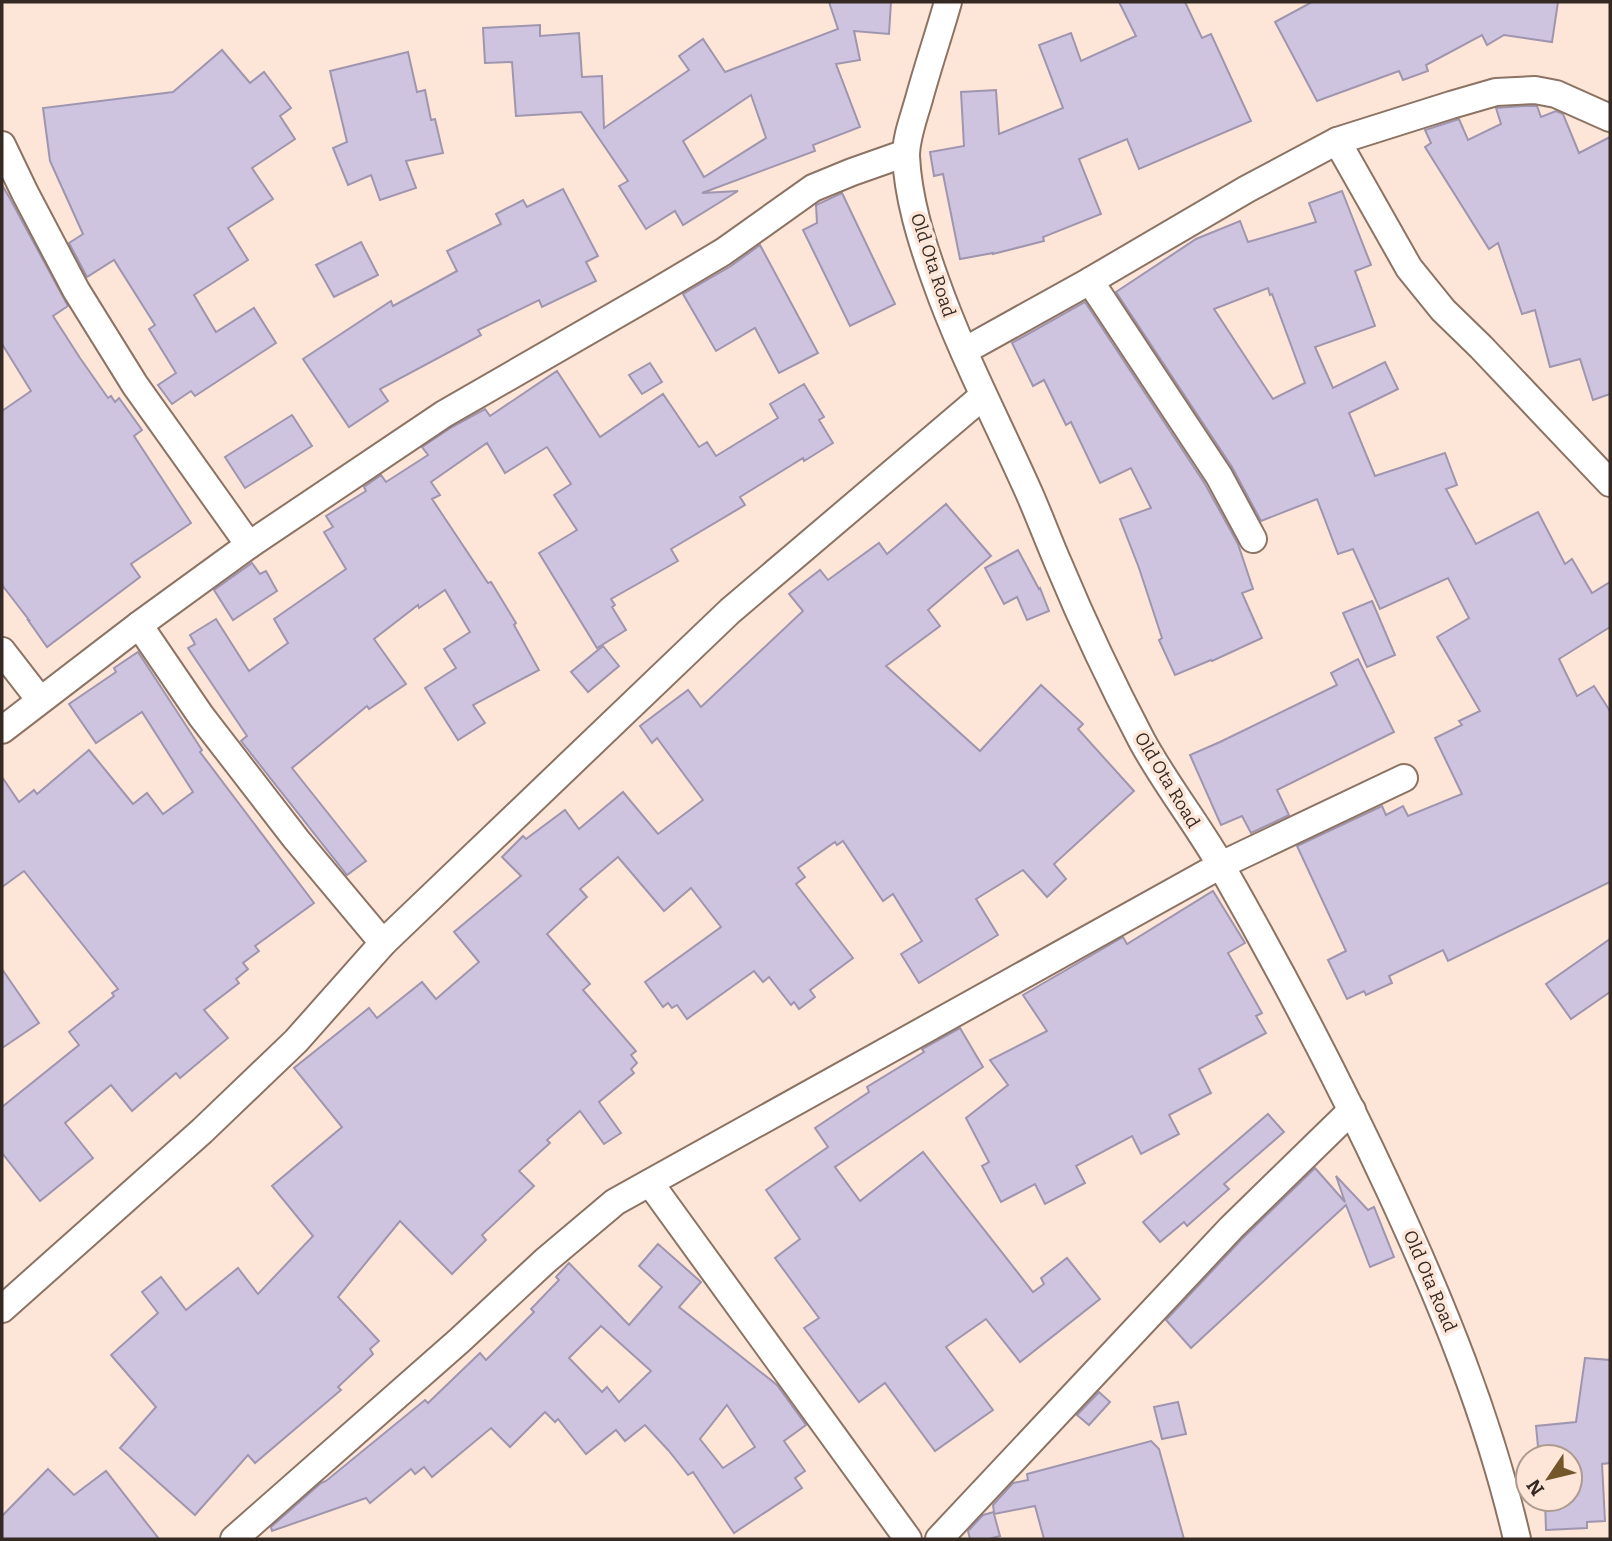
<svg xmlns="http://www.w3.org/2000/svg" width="1612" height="1541" viewBox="0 0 1612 1541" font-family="Bitter,serif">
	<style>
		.building { fill: #cec4df; stroke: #9f95af; stroke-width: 2; fill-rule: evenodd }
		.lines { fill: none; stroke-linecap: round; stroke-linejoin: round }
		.minor-casing { stroke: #8c7364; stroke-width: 30 }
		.minor { stroke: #fff; stroke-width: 26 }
		.labels { text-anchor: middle; stroke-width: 7; stroke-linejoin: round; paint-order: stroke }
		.street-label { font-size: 18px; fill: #342a23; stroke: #fde6d8 }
	</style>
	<rect width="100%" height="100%" fill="#fde6d8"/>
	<g class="building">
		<path d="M829,2H891L889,34L854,31L860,60L836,64L860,127L813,145L815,151L702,193L738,191L683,225L675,211L646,229L619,186L628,181L581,112L516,116L512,62L485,63L483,28L540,25V36L579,33L582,77L602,76L604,128L689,70L679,56L703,39L725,72L838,29ZM751,95L766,138L704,177L683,141Z"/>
		<path d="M1119,2H1185L1202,38L1211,34L1251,121L1139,169L1127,139L1079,159L1101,214L1043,237L1044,241L993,254V253L960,259L943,174L934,176L930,152L964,146L961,92L996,90L999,134L1063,108L1039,45L1071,33L1081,61L1136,36Z"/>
		<path d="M1312,2H1558L1552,42L1504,35L1487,45L1482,35L1426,65L1428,71L1403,80L1399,71L1317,101L1275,22Z"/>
		<path d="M222,50L250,83L264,72L291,108L280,116L295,139L252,168L273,199L228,228L248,260L194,295L216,332L254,308L276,343L195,396L191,391L172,404L158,385L176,373L149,329L155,325L114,260L87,277L69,243L83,234L50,161L43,108L173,92Z"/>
		<path d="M408,52L417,92L425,90L431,120L435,119L443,153L406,161L416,188L380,200L371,175L348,185L333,148L347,142L330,71Z"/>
		<path d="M1523,106H1537L1541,117L1556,111L1563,114L1579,153L1610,137V394L1593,400L1580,359L1550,367L1535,310L1522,314L1498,243L1489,249L1425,147L1431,143L1425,130L1459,119L1468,140L1501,124L1496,108Z"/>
		<path d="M2,185L8,195L68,306L53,316L80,358L108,398L111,396L115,402L119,398L142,430L134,436L191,523L131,564L140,577L47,647L28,620H29L2,585V411L31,391L2,344Z"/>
		<path d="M563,189L598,256L586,262L596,281L542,307L539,300L478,330L481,335L380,389L388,401L349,427L303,359L391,301L393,306L457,271L447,251L501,224L496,214L523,200L527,207Z"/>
		<path d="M1342,191L1371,265L1355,271L1375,326L1315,347L1333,388L1385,362L1398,389L1349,413L1375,476L1445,453L1457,485L1446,489L1476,544L1538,512L1565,564L1572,559L1592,593L1610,582V627L1559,659L1577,696L1594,686L1610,711V882L1448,961L1443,950L1389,976L1392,983L1366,995L1364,991L1347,999L1328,960L1346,951L1297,846L1382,806L1386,815L1403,806L1408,816L1462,794L1435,738L1462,725L1459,721L1480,711L1437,637L1469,618L1448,578L1380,609L1353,549L1338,554L1317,499L1261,521L1232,467L1116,292L1196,239L1240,221L1248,242L1316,222L1309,203ZM1268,288L1270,295L1272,294L1305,383L1273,399L1214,309Z"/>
		<path d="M842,193L895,304L850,326L803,230L817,223L816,205Z"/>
		<path d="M361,242L378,275L334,297L316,265Z"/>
		<path d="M760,245L818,353L779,373L755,328L716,351L683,294L731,266Z"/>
		<path d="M1085,302L1205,484L1238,544L1253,589L1242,593L1262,638L1212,661L1211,660L1175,675L1159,640L1162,638L1139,568L1120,519L1151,508L1131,468L1100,483L1071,422L1066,425L1044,380L1033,386L1012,343Z"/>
		<path d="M650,363L662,382L642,394L629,375Z"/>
		<path d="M557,371L600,437L663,394L699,447L707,442L716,456L778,418L770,404L804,384L824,417L819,420L833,443L804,461L803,458L740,497L745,505L671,549L678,561L611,599L615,605L612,607L626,630L597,648L539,553L577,530L554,495L571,484L547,447L505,473L487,443L431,482L440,495L432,499L488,583L491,582L516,623L514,625L539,670L473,705L485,723L458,740L425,688L456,668L444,649L470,632L445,590L419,608L418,605L374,639L406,684L369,709L367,706L292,768L366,861L347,875L241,741L247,736L188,648L195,644L190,635L216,619L249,671L288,643L274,619L346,569L324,532L333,527L326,516L366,491L364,487L381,475L386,482L428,455L422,447L452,427L485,409L490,416Z"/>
		<path d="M292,415L312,446L245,488L225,457Z"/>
		<path d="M946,504L991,556L928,610L940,626L886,666L980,751L1041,685L1083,724L1078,729L1134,791L1054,864L1066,879L1047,897L1023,870L976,899L998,935L919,983L901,954L922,941L893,894L883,901L843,841L837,845L835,842L798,868L805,877L796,884L853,958L810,990L815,997L799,1009L794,1002L791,1005L769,977L763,982L754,971L687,1019L677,1005L672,1008L668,1003L663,1007L645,982L721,927L691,888L664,911L618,857L580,889L587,897L547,934L590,984L583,990L636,1051L631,1055L637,1063L631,1069L634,1073L599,1102L621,1133L604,1144L580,1111L547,1140L550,1143L519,1171L534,1186L482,1235L486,1240L452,1274L400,1221L338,1297L379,1341L370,1349L373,1354L338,1387L341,1390L255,1463L248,1455L195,1515L120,1448L156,1407L111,1355L158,1313L142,1292L161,1277L186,1310L238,1268L258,1294L313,1236L272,1186L342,1127L294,1068L369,1008L377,1018L422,982L436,999L479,962L454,932L521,876L502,857L523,836L526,839L565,810L579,829L623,792L658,834L703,800L657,738L652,743L640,726L688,690L701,707L803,611L789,594L820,570L828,580L879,543L887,554Z"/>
		<path d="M1018,550L1039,589L1040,588L1049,611L1027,620L1017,597L1004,604L985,568Z"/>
		<path d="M252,563L260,574L266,571L277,591L233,620L214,590Z"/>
		<path d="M1372,601L1395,655L1367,667L1343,613Z"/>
		<path d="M603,646L619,666L588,692L571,672Z"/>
		<path d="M138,652L202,750L200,752L314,903L255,946L259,951L243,963L248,969L236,979L239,983L204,1010L228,1038L180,1078L176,1073L132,1111L111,1085L65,1123L93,1158L40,1201L2,1153V1107L79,1045L69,1032L114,996L112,993L118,989L24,871L2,887V777L19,802L34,790L37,794L89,750L133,804L147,793L163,814L193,792L142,712L96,743L69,704L116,672L114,668Z"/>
		<path d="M1358,659L1394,732L1277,790L1289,815L1251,833L1242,816L1221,825L1190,755L1220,742L1337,685L1331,673Z"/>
		<path d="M1213,891L1245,943L1228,953L1262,1013L1256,1016L1266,1033L1199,1069L1211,1093L1169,1115L1179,1134L1141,1154L1132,1136L1076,1166L1085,1183L1045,1204L1035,1184L1001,1202L982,1166L989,1162L966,1118L1008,1085L990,1060L1047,1031L1023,995L1123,937L1127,944Z"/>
		<path d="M1610,939V992L1571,1019L1546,984Z"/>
		<path d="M2,969L39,1023L2,1048Z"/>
		<path d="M960,1028L983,1067L835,1167L860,1201L923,1152L1033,1292L1044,1284L1041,1278L1067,1258L1100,1299L1020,1362L986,1319L946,1347L993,1410L935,1451L885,1383L859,1402L804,1328L819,1318L775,1258L800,1239L766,1190L828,1147L815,1128L869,1092L867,1087L924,1052L922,1049Z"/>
		<path d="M1268,1114L1284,1132L1224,1184L1229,1189L1187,1226L1184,1222L1160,1242L1143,1222Z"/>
		<path d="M1315,1168L1345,1202L1336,1176L1368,1210L1374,1207L1394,1257L1370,1267L1346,1205L1191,1348L1166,1320L1242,1239Z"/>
		<path d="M658,1244L701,1282L679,1307L777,1385L806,1425L784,1441L805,1471L795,1478L802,1488L734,1533L693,1472L688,1475L669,1451L645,1425L625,1441L616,1430L586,1454L558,1419L555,1422L545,1412L510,1447L491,1428L432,1477L424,1467L415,1474L411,1469L370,1503L366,1498L272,1531L271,1527L321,1483L326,1481L425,1400L428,1403L480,1353L486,1360L534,1312L531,1309L559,1280L556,1277L569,1263L629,1325L662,1287L639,1266ZM601,1326L651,1371L619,1402L607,1387L602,1392L569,1358ZM727,1405L755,1447L723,1468L700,1439Z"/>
		<path d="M1585,1358L1610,1360V1463L1602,1464L1605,1521L1587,1522V1528L1546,1530L1545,1499H1570V1457H1539L1536,1426L1576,1422Z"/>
		<path d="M1099,1392L1110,1402L1089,1425L1077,1415Z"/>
		<path d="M1178,1402L1186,1434L1162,1439L1154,1407Z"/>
		<path d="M1151,1441L1159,1449L1184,1539H1044L1035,1506L994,1514L1000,1536L989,1539H970L968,1531L983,1515L994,1512L993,1505L1013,1483L1028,1480L1027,1474Z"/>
		<path d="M48,1469L74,1495L106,1471L159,1539H2V1516Z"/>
	</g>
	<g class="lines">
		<g class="minor-casing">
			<g id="minor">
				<path d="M948,2C939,34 928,66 919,99C914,117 906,137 906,156C908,198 921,240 935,279C961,353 998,423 1030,495C1040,518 1049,542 1059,565C1084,625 1112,684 1142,741C1166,785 1198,825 1223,869C1283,974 1339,1081 1390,1191C1442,1303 1489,1418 1517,1539"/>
				<path d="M1337,141L1409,268L1443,310L1481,347L1610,483"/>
				<path d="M2,145L25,193L76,290L135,385L249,545"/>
				<path d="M1090,281L1219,476L1253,539"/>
				<path d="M964,351L1090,281L1247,189L1337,141L1451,105L1496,92L1535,90L1556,94L1610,118"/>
				<path d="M139,625L201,716L296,839L383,943"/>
				<path d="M2,651L40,700"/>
				<path d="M2,730L139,625L249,545L444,414L654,293L723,252L813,188L852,172L906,153"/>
				<path d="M650,1183L908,1539"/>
				<path d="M2,1309L202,1131L296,1041L383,943L730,611L983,396"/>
				<path d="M234,1539L460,1340L545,1261L615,1202L1221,865L1404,778"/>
				<path d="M939,1539L1231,1228L1352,1110"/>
			</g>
		</g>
		<use href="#minor" class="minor"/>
	</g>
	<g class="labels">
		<g class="street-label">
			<text transform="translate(933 265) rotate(72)" y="6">Old Ota Road</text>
			<text transform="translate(1167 780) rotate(59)" y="6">Old Ota Road</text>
			<text transform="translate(1430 1281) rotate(67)" y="6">Old Ota Road</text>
		</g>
	</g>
	<rect width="1612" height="1541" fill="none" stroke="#342a23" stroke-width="7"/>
	<g transform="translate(1549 1478) rotate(235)"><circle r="33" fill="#fde6d8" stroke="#ad9b90" stroke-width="2"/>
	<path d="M0-5L12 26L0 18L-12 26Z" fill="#73562a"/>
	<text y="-10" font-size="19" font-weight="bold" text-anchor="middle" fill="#342a23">N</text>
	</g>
</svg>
